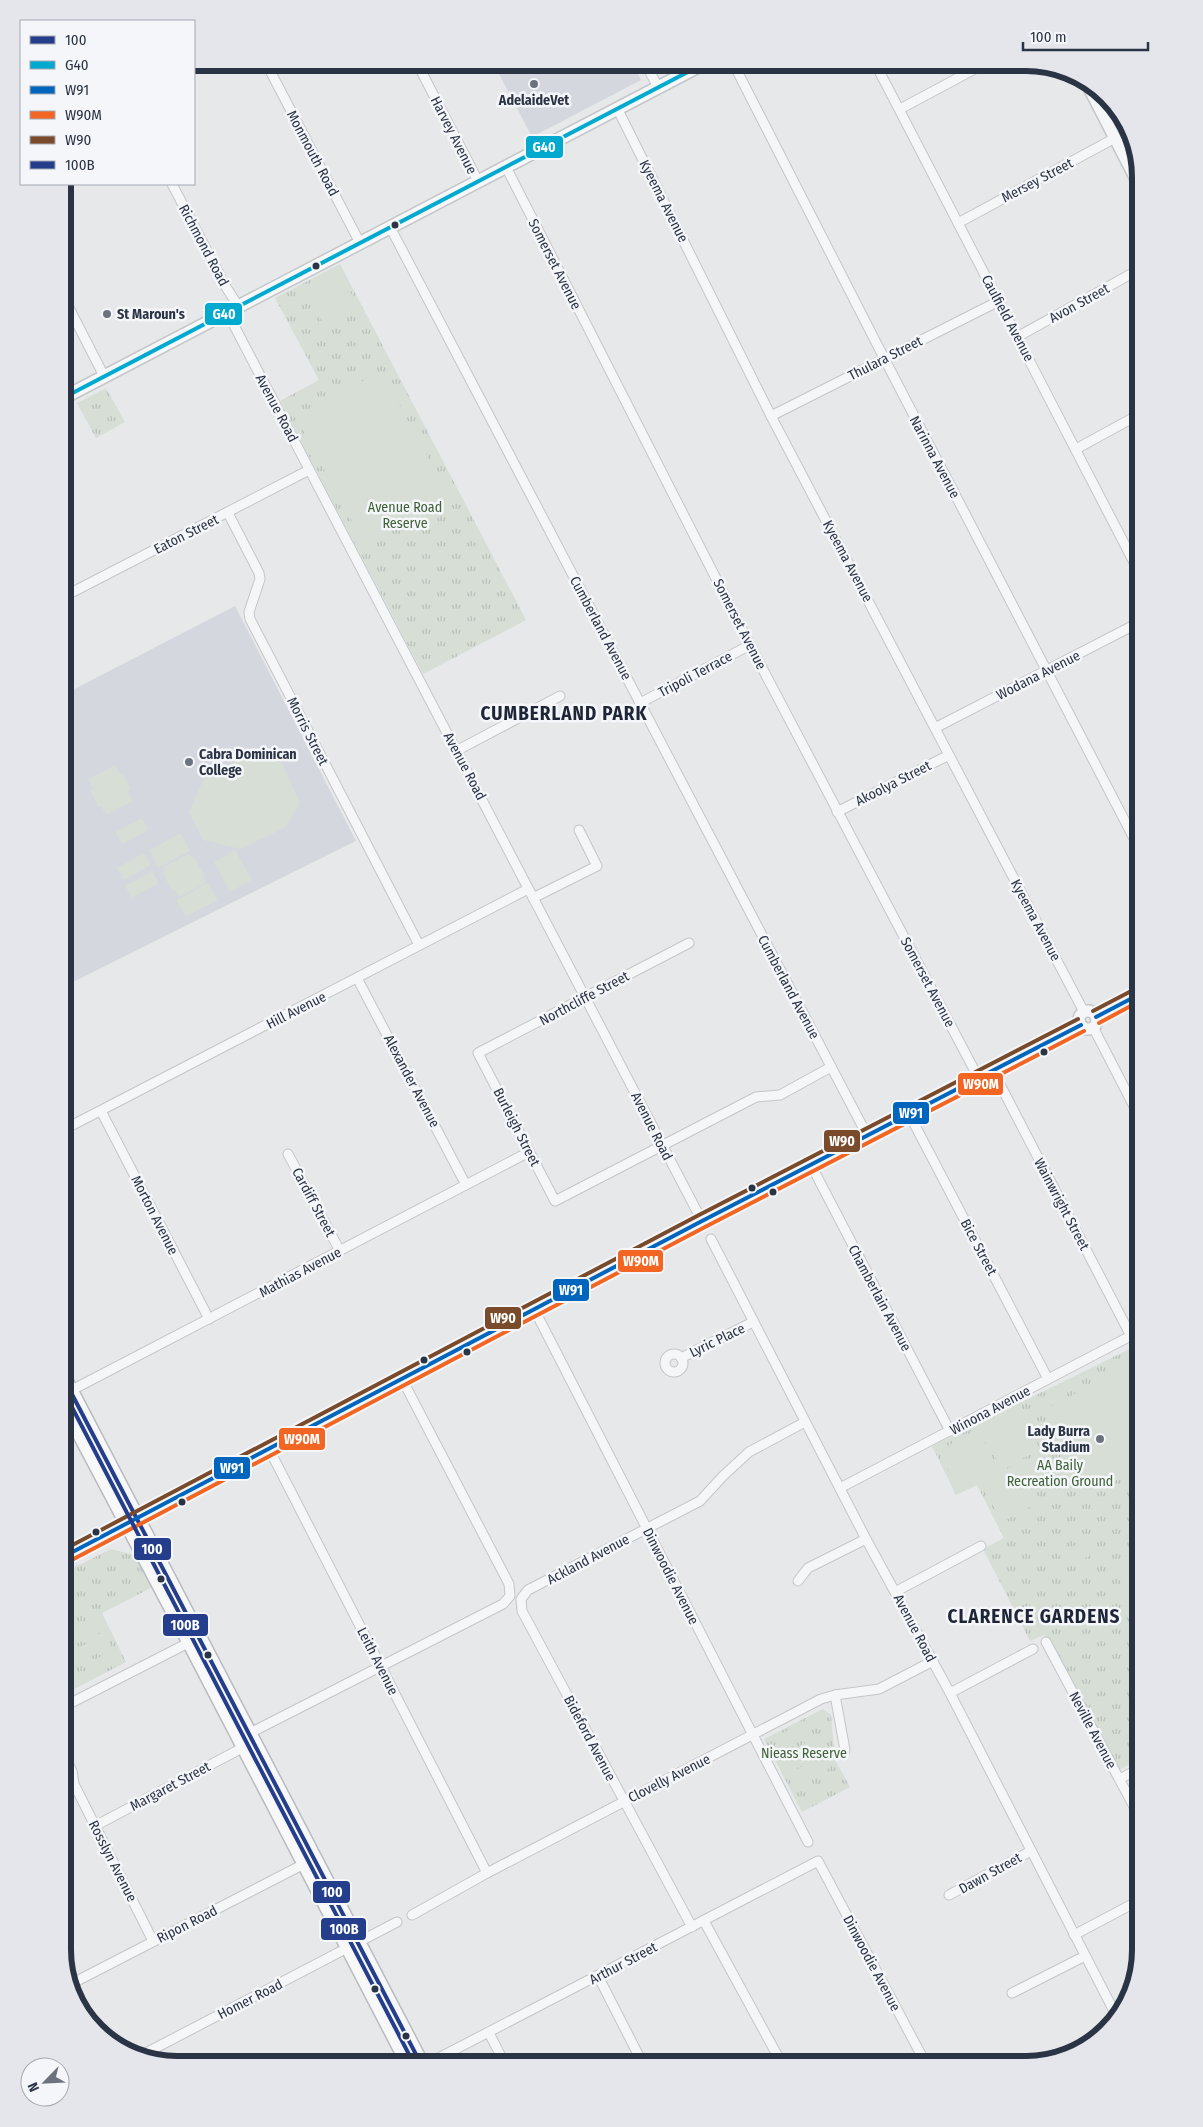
<svg xmlns="http://www.w3.org/2000/svg" width="1203" height="2127" viewBox="0 0 1203 2127" font-family="'Fira Sans Condensed',sans-serif">
	<style>
		.built { fill: #d4d7dd }
		.grass { fill: url(#grass-tufts) }
		.garden { fill: #d6ded6 }
		.lines { fill: none; stroke-linecap: round; stroke-linejoin: round }
		.minor-casing { stroke: #c4c6c8; stroke-width: 11 }
		.tertiary-casing { stroke: #c4c6c8; stroke-width: 14 }
		.secondary-casing { stroke: #c4c6c8; stroke-width: 15 }
		.trunk-casing { stroke: #b8bbbf; stroke-width: 18 }
		.minor { stroke: #f5f6f7; stroke-width: 9 }
		.tertiary { stroke: #f5f6f7; stroke-width: 11 }
		.secondary { stroke: #f8f8f8; stroke-width: 12 }
		.trunk { stroke: #f8f8f8; stroke-width: 15 }
		.bus-1-casing { stroke: #f4f6f9; stroke-width: 8 }
		.bus-2-casing { stroke: #f4f6f9; stroke-width: 8 }
		.bus-3-casing { stroke: #f4f6f9; stroke-width: 8 }
		.bus-4-casing { stroke: #f4f6f9; stroke-width: 8 }
		.bus-5-casing { stroke: #f4f6f9; stroke-width: 8 }
		.bus-6-casing { stroke: #f4f6f9; stroke-width: 8 }
		.bus-1 { stroke: #243e8c; stroke-width: 4 }
		.bus-2 { stroke: #00a9ce; stroke-width: 4 }
		.bus-3 { stroke: #0065bd; stroke-width: 4 }
		.bus-4 { stroke: #f26522; stroke-width: 4 }
		.bus-5 { stroke: #7a4b2a; stroke-width: 4 }
		.bus-6 { stroke: #243e8c; stroke-width: 4 }
		.poi-dot { fill: #6c737f; stroke: #f4f6f9; stroke-width: 2 }
		.bus-dot { fill: #2b3445; stroke: #f4f6f9; stroke-width: 2 }
		.labels { text-anchor: middle; stroke-width: 5; stroke-linejoin: round; paint-order: stroke }
		.poi-label { font-size: 14px; font-weight: bold; fill: #2b3445; stroke: #f4f6f9; text-anchor: start }
		.street-label { font-size: 14px; fill: #2b3445; stroke: #f4f6f9 }
		.park-label { font-size: 14px; fill: #3f6138; stroke: #f4f6f9 }
		.district-label { font-size: 19px; font-weight: bold; letter-spacing: 1px; fill: #1d2536; stroke: #f4f6f9 }
		.rim { fill: none; stroke: #2b3445; stroke-width: 6 }
		.line-badge { stroke: #f4f6f9; stroke-width: 2 }
		.badge-label { font-size: 14px; text-anchor: middle; font-weight: bold; fill: #fff }
	</style>
	<defs>
		<pattern id="grass-tufts" width="24" height="20" patternUnits="userSpaceOnUse" patternTransform="scale(1.25)"><rect width="24" height="20" fill="#d6ded6"/><path d="M3 7l-1-3M5 7V3M7 7l1-3M15 17l-1-3M17 17v-4M19 17l1-3" fill="none" stroke="#b8bfb9"/></pattern>
	</defs>
	<rect width="100%" height="100%" fill="#e6e8ea"/>
	<g class="built">
		<path d="M510,63H632L641,80L532,137L497,70Z"/>
		<path d="M235,606L356,841L63,987V695Z"/>
	</g>
	<g class="grass">
		<path d="M340,264L526,620L423,674L280,401L319,380L275,298Z"/>
		<path d="M106,388L125,422L96,438L77,403Z"/>
		<path d="M1140,1344V1759L1117,1771L1044,1635L1030,1641L983,1549L1004,1538L977,1485L956,1495L932,1446Z"/>
		<path d="M111,1549L137,1556L153,1587L102,1613L126,1662L63,1695V1573Z"/>
		<path d="M823,1709L831,1715L835,1760L850,1787L802,1812L764,1739Z"/>
	</g>
	<g class="garden">
		<path d="M340,272L349,289L315,307L306,289Z"/>
		<path d="M350,291L360,309L325,327L316,309Z"/>
		<path d="M381,371L450,498L364,544L296,417Z"/>
		<path d="M257,751L282,763L300,803L286,827L241,849L203,840L189,812L204,778Z"/>
		<path d="M115,765L120,774L123,773L131,790L128,792L133,801L106,815L101,806L98,807L90,790L93,788L88,779Z"/>
		<path d="M142,818L149,830L122,844L115,832Z"/>
		<path d="M181,833L190,851L158,868L149,850Z"/>
		<path d="M235,850L252,880L230,892L214,862Z"/>
		<path d="M144,853L151,865L124,880L117,868Z"/>
		<path d="M190,853L192,858L194,857L204,874L202,875L206,883L179,897L175,890L172,891L163,874L165,872L163,867Z"/>
		<path d="M152,871L159,883L132,898L125,886Z"/>
		<path d="M208,883L218,900L186,917L176,900Z"/>
		<path d="M1140,1360V1468L1088,1495L1044,1410Z"/>
		<path d="M1019,1409L1040,1449L1002,1470L981,1429Z"/>
		<path d="M978,1430L999,1470L959,1491L938,1451Z"/>
		<path d="M1020,1462L1041,1501L1002,1522L981,1483Z"/>
		<path d="M1140,1535V1633C1118,1604 1110,1561 1140,1535Z"/>
		<path d="M1088,1539L1095,1553L1066,1568L1059,1554Z"/>
		<path d="M96,1619L103,1631L76,1644L70,1633Z"/>
		<path d="M104,1635L111,1646L84,1660L78,1648Z"/>
		<path d="M113,1650L119,1662L93,1676L86,1664Z"/>
		<path d="M804,1722L811,1734L784,1749L777,1736Z"/>
		<path d="M813,1739L819,1751L793,1765L786,1753Z"/>
		<path d="M822,1756L829,1768L802,1783L795,1770Z"/>
	</g>
	<g class="lines">
		<g class="minor-casing">
			<g id="minor">
				<path d="M266,63L360,243"/>
				<path d="M417,63L478,181"/>
				<path d="M645,63L658,87"/>
				<path d="M733,63L884,358L1140,850"/>
				<path d="M875,63L1140,574"/>
				<path d="M617,108L771,416L1084,1012"/>
				<path d="M900,109L986,63"/>
				<path d="M506,167L750,645L979,1079"/>
				<path d="M172,184L226,287L238,306"/>
				<path d="M958,223L1115,138"/>
				<path d="M390,227L867,1135"/>
				<path d="M63,296L104,376"/>
				<path d="M227,312L702,1221"/>
				<path d="M1017,337L1140,269"/>
				<path d="M771,416L999,301"/>
				<path d="M1076,449L1140,414"/>
				<path d="M228,513L259,573L260,579L249,612L250,619L419,945"/>
				<path d="M63,597L309,470"/>
				<path d="M640,703L750,645"/>
				<path d="M935,728L1140,622"/>
				<path d="M456,751L560,696"/>
				<path d="M837,812L949,755"/>
				<path d="M533,898L597,866L579,830"/>
				<path d="M689,943L478,1053L555,1201L756,1097L780,1095L831,1067"/>
				<path d="M357,978L466,1185"/>
				<path d="M1093,1027L1140,1118"/>
				<path d="M993,1071L1131,1336"/>
				<path d="M101,1111L209,1319"/>
				<path d="M909,1114L1048,1379"/>
				<path d="M63,1130L528,889"/>
				<path d="M288,1154L340,1251"/>
				<path d="M811,1165L950,1431"/>
				<path d="M711,1239L866,1539L950,1693L1117,2017"/>
				<path d="M534,1309L808,1842"/>
				<circle cx="674" cy="1363" r="9"/>
				<path d="M681,1358L753,1322"/>
				<path d="M70,1391L529,1152"/>
				<path d="M269,1449L487,1873"/>
				<path d="M840,1488L1140,1331"/>
				<path d="M798,1581L808,1568L866,1539"/>
				<path d="M895,1592L981,1546"/>
				<path d="M1046,1642L1140,1818"/>
				<path d="M950,1693L1033,1649"/>
				<path d="M835,1695L845,1750"/>
				<path d="M63,1707L190,1642"/>
				<path d="M250,1733L503,1604L510,1596L509,1584L402,1379"/>
				<path d="M63,1753L72,1771L74,1784L153,1941"/>
				<path d="M1120,1779L1140,1768"/>
				<path d="M95,1826L244,1747"/>
				<path d="M949,1895L1031,1851"/>
				<path d="M412,1915L487,1873L821,1699L835,1695L879,1689L933,1661"/>
				<path d="M704,1921L782,2064"/>
				<path d="M692,1927L522,1611L521,1599L528,1590L700,1501L723,1476L749,1452L805,1422"/>
				<path d="M1074,1935L1140,1900"/>
				<path d="M598,1976L643,2064"/>
				<path d="M69,1985L304,1864"/>
				<path d="M1012,1993L1085,1956"/>
				<path d="M489,2033L505,2064"/>
				<path d="M142,2055L397,1922"/>
				<path d="M427,2064L818,1861L926,2064"/>
			</g>
		</g>
		<g class="tertiary-casing">
			<g id="tertiary">
				<path d="M1085,80L1140,187"/>
				<circle cx="1088" cy="1020" r="9"/>
				<path d="M1096,1017L1140,994"/>
				<path d="M63,1557L702,1221L1081,1025"/>
			</g>
		</g>
		<g class="secondary-casing">
			<path id="secondary" d="M63,398L705,63"/>
		</g>
		<g class="trunk-casing">
			<g id="trunk">
				<path d="M63,1377L421,2064"/>
				<path d="M63,1401L190,1642L409,2064"/>
			</g>
		</g>
		<use href="#minor" class="minor"/>
		<use href="#tertiary" class="tertiary"/>
		<use href="#secondary" class="secondary"/>
		<use href="#trunk" class="trunk"/>
		<g class="bus-1-casing">
			<path id="bus-1" d="M63,1377L421,2064"/>
		</g>
		<g class="bus-2-casing">
			<path id="bus-2" d="M63,398L705,63"/>
		</g>
		<g class="bus-3-casing">
			<g id="bus-3">
				<path d="M1096,1017L1140,994"/>
				<path d="M63,1557L702,1221L1081,1025"/>
			</g>
		</g>
		<g class="bus-4-casing">
			<g id="bus-4">
				<path d="M1099,1023L1140,1001"/>
				<path d="M66,1563L705,1227L1084,1031"/>
			</g>
		</g>
		<g class="bus-5-casing">
			<g id="bus-5">
				<path d="M1093,1011L1137,988"/>
				<path d="M63,1550L699,1215L1078,1019"/>
			</g>
		</g>
		<g class="bus-6-casing">
			<path id="bus-6" d="M63,1390L414,2064"/>
		</g>
		<use href="#bus-1" class="bus-1"/>
		<use href="#bus-2" class="bus-2"/>
		<use href="#bus-3" class="bus-3"/>
		<use href="#bus-4" class="bus-4"/>
		<use href="#bus-5" class="bus-5"/>
		<use href="#bus-6" class="bus-6"/>
	</g>
	<g class="poi-dot">
		<circle cx="534" cy="84" r="5"/>
		<circle cx="107" cy="314" r="5"/>
		<circle cx="189" cy="762" r="5"/>
		<circle cx="1100" cy="1439" r="5"/>
	</g>
	<g class="bus-dot">
		<circle cx="395" cy="225" r="4.5"/>
		<circle cx="316" cy="266" r="4.5"/>
		<circle cx="1044" cy="1052" r="4.5"/>
		<circle cx="752" cy="1188" r="4.5"/>
		<circle cx="773" cy="1192" r="4.5"/>
		<circle cx="467" cy="1352" r="4.5"/>
		<circle cx="424" cy="1360" r="4.5"/>
		<circle cx="182" cy="1502" r="4.5"/>
		<circle cx="96" cy="1532" r="4.5"/>
		<circle cx="161" cy="1579" r="4.5"/>
		<circle cx="208" cy="1655" r="4.5"/>
		<circle cx="375" cy="1989" r="4.5"/>
		<circle cx="406" cy="2036" r="4.5"/>
	</g>
	<g class="labels">
		<g class="poi-label">
			<text x="534" y="105" text-anchor="middle">AdelaideVet</text>
			<text x="117" y="319">St Maroun's</text>
			<text x="199" y="759">Cabra Dominican<tspan x="199" dy="16">College</tspan></text>
			<text x="1090" y="1436" text-anchor="end">Lady Burra<tspan x="1090" dy="16">Stadium</tspan></text>
		</g>
		<g class="street-label">
			<text transform="translate(454 135) rotate(63)" y="5">Harvey Avenue</text>
			<text transform="translate(313 153) rotate(62)" y="5">Monmouth Road</text>
			<text transform="translate(1037 180) rotate(-28)" y="5">Mersey Street</text>
			<text transform="translate(664 201) rotate(63)" y="5">Kyeema Avenue</text>
			<text transform="translate(204 245) rotate(62)" y="5">Richmond Road</text>
			<text transform="translate(555 264) rotate(63)" y="5">Somerset Avenue</text>
			<text transform="translate(1079 303) rotate(-29)" y="5">Avon Street</text>
			<text transform="translate(1008 318) rotate(62)" y="5">Caulfield Avenue</text>
			<text transform="translate(885 358) rotate(-27)" y="5">Thulara Street</text>
			<text transform="translate(277 408) rotate(62)" y="5">Avenue Road</text>
			<text transform="translate(935 457) rotate(62)" y="5">Narinna Avenue</text>
			<text transform="translate(186 534) rotate(-27)" y="5">Eaton Street</text>
			<text transform="translate(848 561) rotate(62)" y="5">Kyeema Avenue</text>
			<text transform="translate(740 624) rotate(63)" y="5">Somerset Avenue</text>
			<text transform="translate(601 628) rotate(62)" y="5">Cumberland Avenue</text>
			<text transform="translate(695 674) rotate(-28)" y="5">Tripoli Terrace</text>
			<text transform="translate(1038 675) rotate(-27)" y="5">Wodana Avenue</text>
			<text transform="translate(308 731) rotate(63)" y="5">Morris Street</text>
			<text transform="translate(465 766) rotate(62)" y="5">Avenue Road</text>
			<text transform="translate(893 783) rotate(-27)" y="5">Akoolya Street</text>
			<text transform="translate(1036 920) rotate(62)" y="5">Kyeema Avenue</text>
			<text transform="translate(928 982) rotate(62)" y="5">Somerset Avenue</text>
			<text transform="translate(789 987) rotate(62)" y="5">Cumberland Avenue</text>
			<text transform="translate(584 998) rotate(-28)" y="5">Northcliffe Street</text>
			<text transform="translate(296 1010) rotate(-27)" y="5">Hill Avenue</text>
			<text transform="translate(412 1081) rotate(62)" y="5">Alexander Avenue</text>
			<text transform="translate(652 1126) rotate(63)" y="5">Avenue Road</text>
			<text transform="translate(517 1127) rotate(63)" y="5">Burleigh Street</text>
			<text transform="translate(314 1202) rotate(62)" y="5">Cardiff Street</text>
			<text transform="translate(1062 1204) rotate(62)" y="5">Wainwright Street</text>
			<text transform="translate(155 1215) rotate(63)" y="5">Morton Avenue</text>
			<text transform="translate(979 1247) rotate(62)" y="5">Bice Street</text>
			<text transform="translate(300 1272) rotate(-28)" y="5">Mathias Avenue</text>
			<text transform="translate(880 1298) rotate(62)" y="5">Chamberlain Avenue</text>
			<text transform="translate(717 1340) rotate(-26)" y="5">Lyric Place</text>
			<text transform="translate(990 1410) rotate(-28)" y="5">Winona Avenue</text>
			<text transform="translate(588 1559) rotate(-28)" y="5">Ackland Avenue</text>
			<text transform="translate(671 1576) rotate(63)" y="5">Dinwoodie Avenue</text>
			<text transform="translate(915 1628) rotate(62)" y="5">Avenue Road</text>
			<text transform="translate(378 1661) rotate(63)" y="5">Leith Avenue</text>
			<text transform="translate(1093 1730) rotate(62)" y="5">Neville Avenue</text>
			<text transform="translate(590 1738) rotate(62)" y="5">Bideford Avenue</text>
			<text transform="translate(669 1778) rotate(-27)" y="5">Clovelly Avenue</text>
			<text transform="translate(170 1786) rotate(-28)" y="5">Margaret Street</text>
			<text transform="translate(113 1861) rotate(63)" y="5">Rosslyn Avenue</text>
			<text transform="translate(990 1873) rotate(-29)" y="5">Dawn Street</text>
			<text transform="translate(187 1924) rotate(-27)" y="5">Ripon Road</text>
			<text transform="translate(623 1963) rotate(-28)" y="5">Arthur Street</text>
			<text transform="translate(872 1963) rotate(62)" y="5">Dinwoodie Avenue</text>
			<text transform="translate(250 1999) rotate(-27)" y="5">Homer Road</text>
		</g>
		<g class="park-label">
			<text x="405" y="512">Avenue Road<tspan x="405" dy="16">Reserve</tspan></text>
			<text x="1060" y="1470">AA Baily<tspan x="1060" dy="16">Recreation Ground</tspan></text>
			<text x="804" y="1758">Nieass Reserve</text>
		</g>
		<g class="district-label">
			<text x="564" y="720">CUMBERLAND PARK</text>
			<text x="1034" y="1623">CLARENCE GARDENS</text>
		</g>
	</g>
	<path d="M0 0H1203V2127H0ZM177 71H1026A106 106 0 0 1 1132 177V1950A106 106 0 0 1 1026 2056H177A106 106 0 0 1 71 1950V177A106 106 0 0 1 177 71Z" fill="#e4e6eb" fill-rule="evenodd"/>
	<path class="rim" d="M177 71H1026A106 106 0 0 1 1132 177V1950A106 106 0 0 1 1026 2056H177A106 106 0 0 1 71 1950V177A106 106 0 0 1 177 71Z"/>
	<g class="line-badge">
		<rect x="525" y="135" width="39" height="24" rx="5" fill="#00a9ce"/>
		<rect x="204" y="302" width="39" height="24" rx="5" fill="#00a9ce"/>
		<rect x="957" y="1072" width="47" height="24" rx="5" fill="#f26522"/>
		<rect x="892" y="1101" width="38" height="24" rx="5" fill="#0065bd"/>
		<rect x="823" y="1129" width="38" height="24" rx="5" fill="#7a4b2a"/>
		<rect x="617" y="1249" width="47" height="24" rx="5" fill="#f26522"/>
		<rect x="552" y="1278" width="38" height="24" rx="5" fill="#0065bd"/>
		<rect x="484" y="1306" width="38" height="24" rx="5" fill="#7a4b2a"/>
		<rect x="278" y="1427" width="48" height="24" rx="5" fill="#f26522"/>
		<rect x="213" y="1456" width="38" height="24" rx="5" fill="#0065bd"/>
		<rect x="133" y="1537" width="39" height="24" rx="5" fill="#243e8c"/>
		<rect x="162" y="1613" width="47" height="24" rx="5" fill="#243e8c"/>
		<rect x="312" y="1880" width="39" height="24" rx="5" fill="#243e8c"/>
		<rect x="320" y="1917" width="47" height="24" rx="5" fill="#243e8c"/>
	</g>
	<g class="badge-label">
		<text x="544" y="152">G40</text>
		<text x="224" y="319">G40</text>
		<text x="981" y="1089">W90M</text>
		<text x="911" y="1118">W91</text>
		<text x="842" y="1146">W90</text>
		<text x="641" y="1266">W90M</text>
		<text x="571" y="1295">W91</text>
		<text x="503" y="1323">W90</text>
		<text x="302" y="1444">W90M</text>
		<text x="232" y="1473">W91</text>
		<text x="152" y="1554">100</text>
		<text x="185" y="1630">100B</text>
		<text x="332" y="1897">100</text>
		<text x="344" y="1934">100B</text>
	</g>
	<rect x="20" y="20" width="175" height="165" fill="#f4f6f9" stroke="#a4a8b1"/>
	<rect x="30" y="36" width="25" height="8" fill="#243e8c" stroke="#a4a8b1"/>
	<text x="65" y="45" font-size="15" fill="#2b3445">100</text>
	<rect x="30" y="61" width="25" height="8" fill="#00a9ce" stroke="#a4a8b1"/>
	<text x="65" y="70" font-size="15" fill="#2b3445">G40</text>
	<rect x="30" y="86" width="25" height="8" fill="#0065bd" stroke="#a4a8b1"/>
	<text x="65" y="95" font-size="15" fill="#2b3445">W91</text>
	<rect x="30" y="111" width="25" height="8" fill="#f26522" stroke="#a4a8b1"/>
	<text x="65" y="120" font-size="15" fill="#2b3445">W90M</text>
	<rect x="30" y="136" width="25" height="8" fill="#7a4b2a" stroke="#a4a8b1"/>
	<text x="65" y="145" font-size="15" fill="#2b3445">W90</text>
	<rect x="30" y="161" width="25" height="8" fill="#243e8c" stroke="#a4a8b1"/>
	<text x="65" y="170" font-size="15" fill="#2b3445">100B</text>
	<g transform="translate(45 2082) rotate(246)"><circle r="24" fill="#f4f6f9" stroke="#a4a8b1"/>
	<path d="M0-4L9 19L0 12L-9 19Z" fill="#6c737f"/>
	<text y="-8" font-size="14" font-weight="bold" text-anchor="middle" fill="#2b3445">N</text>
	</g>
	<path d="M1023 42v8h125v-8" fill="none" stroke="#2b3445" stroke-width="2.5"/>
	<text x="1030" y="42" font-size="15" fill="#2b3445" stroke="#f4f6f9" stroke-width="4" paint-order="stroke">100 m</text>
</svg>
